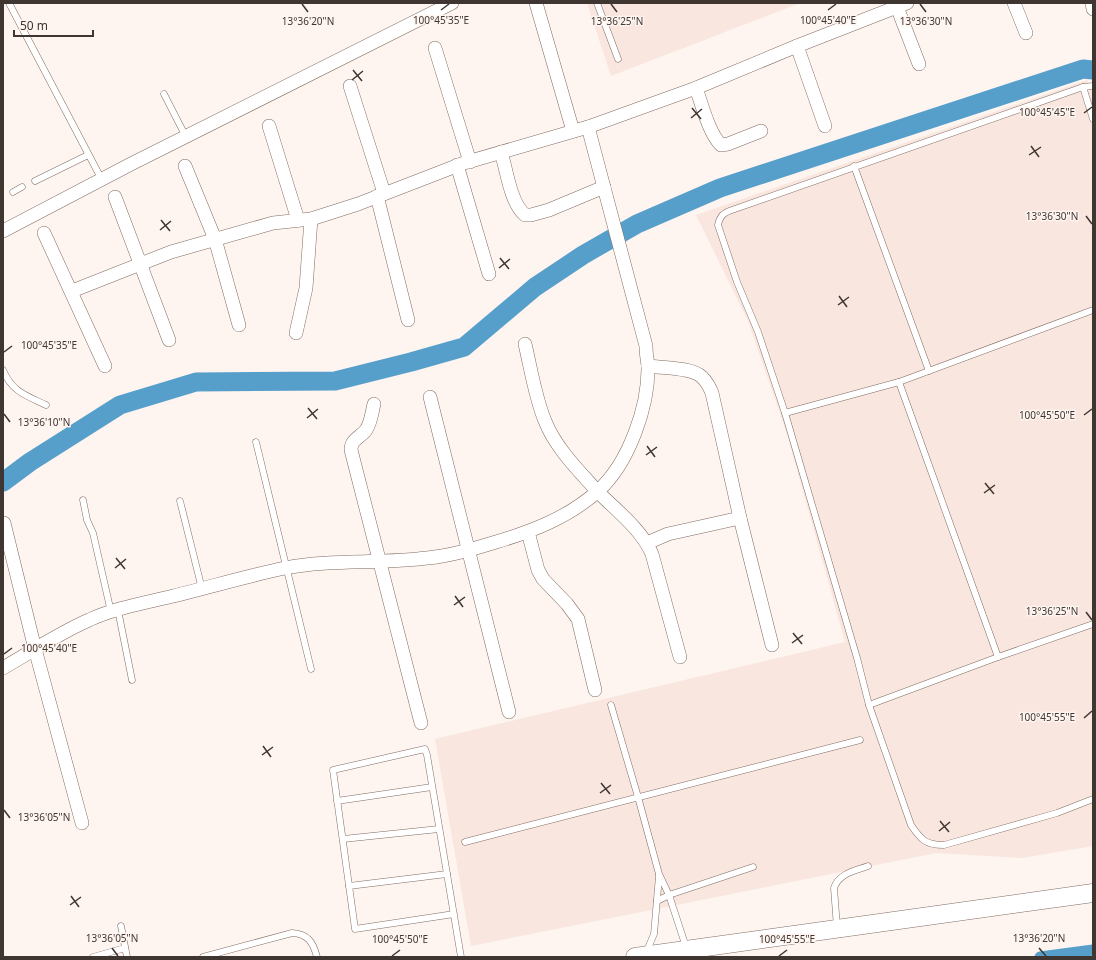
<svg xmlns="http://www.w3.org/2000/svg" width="1096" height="960" viewBox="0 0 1096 960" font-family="'Noto Sans',sans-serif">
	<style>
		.built { fill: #f9e6de }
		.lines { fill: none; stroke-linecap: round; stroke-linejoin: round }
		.canal { stroke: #579fcb; stroke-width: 11 }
		.river { stroke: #579fcb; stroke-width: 19 }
		.lane-casing { stroke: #816c63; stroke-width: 7 }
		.street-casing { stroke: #816c63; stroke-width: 14 }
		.secondary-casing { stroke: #816c63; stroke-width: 19 }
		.lane { stroke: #fff; stroke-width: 6 }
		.street { stroke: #fff; stroke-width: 13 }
		.secondary { stroke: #fff; stroke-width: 18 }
		.ticks { fill: none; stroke: #3f3632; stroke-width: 1.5 }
		.ticks-label { font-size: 10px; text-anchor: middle; fill: #3f3632; stroke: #fef4f0; stroke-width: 3; stroke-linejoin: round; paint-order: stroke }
	</style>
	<rect width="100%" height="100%" fill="#fef4f0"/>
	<g class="built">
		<path d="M587,3H800L611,76Z"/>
		<path d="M1087,80L1093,94V846L1022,858L936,853L471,946L435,739L845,642L787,434L748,321L696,215Z"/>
	</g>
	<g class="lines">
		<path class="canal" d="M1040,957L1093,950"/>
		<path class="river" d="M3,482L30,462L120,405L196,382L335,381L411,362L464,347L535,287L583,255L637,224L720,188L1083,69L1093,70"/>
		<g class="lane-casing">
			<g id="lane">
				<path d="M9,3L102,180"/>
				<path d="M597,3L618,59"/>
				<path d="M1083,87L1093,86"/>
				<path d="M164,94L186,137"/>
				<path d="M1093,119L1083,87L732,210C723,213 720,216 718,225L737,282L758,332L785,413L857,658L869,705L911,825C921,840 926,845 944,845L1057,813L1093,799"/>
				<path d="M854,166L929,371"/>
				<path d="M35,181L88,155"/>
				<path d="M13,192L22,187"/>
				<path d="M3,370C12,392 27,396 46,405"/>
				<path d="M899,382L998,657"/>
				<path d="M785,413L899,382L1093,310"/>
				<path d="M256,442L311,669"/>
				<path d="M83,500L87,520L93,533L111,612"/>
				<path d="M180,501L202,589"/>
				<path d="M118,610L132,680"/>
				<path d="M611,705L638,797L659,874L669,895L686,947"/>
				<path d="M869,705L998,657L1093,624"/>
				<path d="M337,801L432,787"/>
				<path d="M343,839L439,829"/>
				<path d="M465,842L860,740"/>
				<path d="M349,886L447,874"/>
				<path d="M657,901L669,895L753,867"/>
				<path d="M454,914L355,929L333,770L425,749L427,755L461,957"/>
				<path d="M121,926L127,957"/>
				<path d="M837,927L834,888C839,873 855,871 868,866"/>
				<path d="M646,953L654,934L659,876"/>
				<path d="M93,957L125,948"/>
				<path d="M203,957L292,933C308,934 313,942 317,957"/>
			</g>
		</g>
		<g class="street-casing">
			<g id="street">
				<path d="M536,3L573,131"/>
				<path d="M1014,3L1026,33"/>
				<path d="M1092,3L1093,9"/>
				<path d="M897,7L919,64"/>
				<path d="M797,46L825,126"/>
				<path d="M435,48L470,162"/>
				<path d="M350,86L384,193"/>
				<path d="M696,88C702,105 709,133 721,145L728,144L761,131"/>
				<path d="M269,126L298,220"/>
				<path d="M501,152C507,171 510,202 525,215H531L549,210L604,187"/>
				<path d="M457,165L489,274"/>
				<path d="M185,166L215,239L239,325"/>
				<path d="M377,196L408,320"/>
				<path d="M115,197L169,340"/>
				<path d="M3,231L131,164L452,3"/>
				<path d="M44,233L105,366"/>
				<path d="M72,291L171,252L273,223L311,219L358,204L464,163L588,127L696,88L797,46L907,3"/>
				<path d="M296,333L306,288L311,219"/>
				<path d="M525,344C531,369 535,397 545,421C555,447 579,471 598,492C617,511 641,529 652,554L680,657"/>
				<path d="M648,366C662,368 692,367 702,377C707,382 710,388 712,393L740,518L772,645"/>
				<path d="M430,397L509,712"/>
				<path d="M374,404C372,412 371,423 366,430C360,438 351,439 351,450L421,723"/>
				<path d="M4,523L35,649L82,823"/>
				<path d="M528,532L538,570L543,579L567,604L578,619L595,690"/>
				<path d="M647,543L668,534L740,518"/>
				<path d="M3,668C31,652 59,633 89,620C115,608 145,603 173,596C210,587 247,576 285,568C330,559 380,564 427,558C450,556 473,549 496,542C533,531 569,517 598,491C629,463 649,406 648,365C647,359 646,352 646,346L588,127"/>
			</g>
		</g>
		<g class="secondary-casing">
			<path id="secondary" d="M635,957L1093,893"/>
		</g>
		<use href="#lane" class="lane"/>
		<use href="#street" class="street"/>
		<use href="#secondary" class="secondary"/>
	</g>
	<path class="ticks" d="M302,4L308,12M611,4L617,12M920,4L926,12M441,10L449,4M828,10L836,4M353,70L362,81M352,80L363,71M692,108L701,119M1084,113L1092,107M691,118L702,109M1031,146L1039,157M1029,155L1041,147M1086,216L1092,224M161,220L170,231M160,230L171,221M500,258L509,269M499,268L510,259M839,296L847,307M838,305L849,297M4,352L12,346M308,408L317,419M4,414L10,422M1084,415L1092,409M307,418L318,409M647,446L655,457M646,455L657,447M985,483L994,494M984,493L995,485M116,558L125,569M115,568L126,559M455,596L463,607M454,605L465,597M1086,612L1092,620M793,633L802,644M792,643L803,635M4,654L12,648M1084,718L1092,711M263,746L271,757M262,755L273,747M601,783L610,794M600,793L611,785M4,810L10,818M940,821L949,832M939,831L950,822M71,896L79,907M70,905L81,897M112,948L118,956M1039,948L1046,956M392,956L400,950M779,956L787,950"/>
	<g class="ticks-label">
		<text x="441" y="24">100°45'35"E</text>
		<text x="828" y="24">100°45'40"E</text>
		<text x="308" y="25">13°36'20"N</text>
		<text x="617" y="25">13°36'25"N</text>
		<text x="926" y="25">13°36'30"N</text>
		<text x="1047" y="116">100°45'45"E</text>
		<text x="1052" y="220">13°36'30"N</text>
		<text x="49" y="349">100°45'35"E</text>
		<text x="1047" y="419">100°45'50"E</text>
		<text x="44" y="426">13°36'10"N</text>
		<text x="1052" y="615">13°36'25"N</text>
		<text x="49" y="652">100°45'40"E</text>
		<text x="1047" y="721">100°45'55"E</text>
		<text x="44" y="821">13°36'05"N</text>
		<text x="112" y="942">13°36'05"N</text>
		<text x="1039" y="942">13°36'20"N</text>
		<text x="400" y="943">100°45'50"E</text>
		<text x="787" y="943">100°45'55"E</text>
	</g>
	<rect width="1096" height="960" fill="none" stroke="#3f3632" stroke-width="8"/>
	<path d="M14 30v6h79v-6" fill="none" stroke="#3f3632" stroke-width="2"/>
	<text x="20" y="30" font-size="12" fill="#3f3632" stroke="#fef4f0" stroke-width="3" paint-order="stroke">50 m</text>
</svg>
